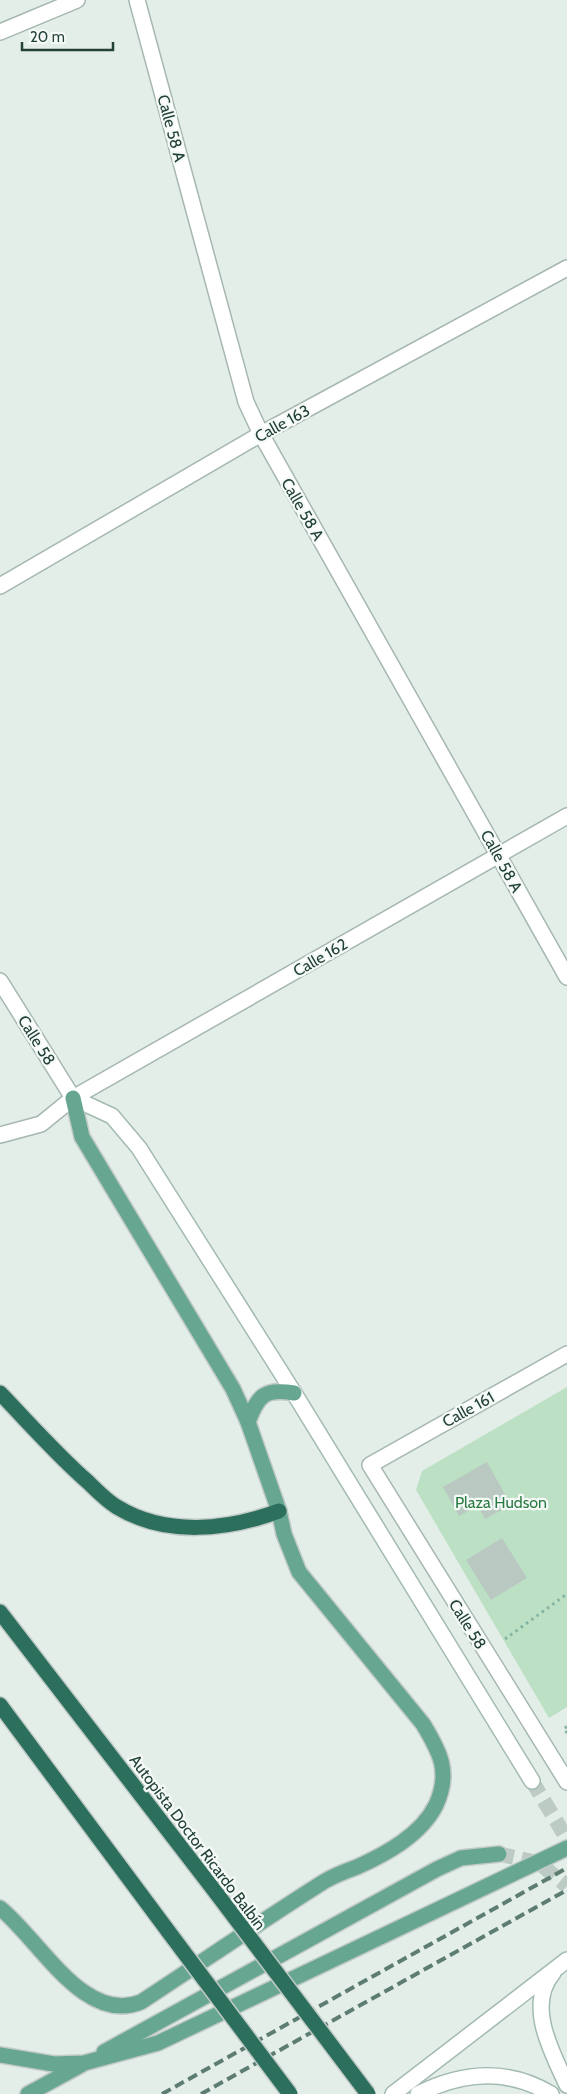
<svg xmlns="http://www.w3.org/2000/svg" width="567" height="2094" viewBox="0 0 567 2094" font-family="Cabin,sans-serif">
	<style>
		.green { fill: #bce0c4 }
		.building { fill: #b9c9c2 }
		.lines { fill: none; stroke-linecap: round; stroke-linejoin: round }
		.secondary-tunnel { stroke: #bdcbc5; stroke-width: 15; stroke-dasharray: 15 8; stroke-linecap: butt }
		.primary-tunnel { stroke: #bdcbc5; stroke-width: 15; stroke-dasharray: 15 8; stroke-linecap: butt }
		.service-casing { stroke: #a6b7b0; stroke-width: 18 }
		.minor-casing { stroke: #a6b7b0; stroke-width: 18 }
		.secondary-casing { stroke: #a2bbb0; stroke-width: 18 }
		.primary-casing { stroke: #c1cac7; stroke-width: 18 }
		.motorway-casing { stroke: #c1cac7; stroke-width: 18 }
		.path { stroke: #83b3a1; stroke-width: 3; stroke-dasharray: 2.5 4; stroke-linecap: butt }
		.service { stroke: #fff; stroke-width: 15 }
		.minor { stroke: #fff; stroke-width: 15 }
		.secondary { stroke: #fff; stroke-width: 15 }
		.primary { stroke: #67a691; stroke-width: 15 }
		.motorway { stroke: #2d6f5d; stroke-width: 15 }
		.rail { stroke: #5d7c72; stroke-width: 4; stroke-dasharray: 10 5; stroke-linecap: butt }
		.motorway-bridge-casing { stroke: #c1cac7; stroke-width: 18; stroke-linecap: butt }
		.motorway-bridge { stroke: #2d6f5d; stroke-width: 15 }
		.labels { text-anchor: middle; stroke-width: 4.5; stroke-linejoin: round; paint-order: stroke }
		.street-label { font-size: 16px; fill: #224137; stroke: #f5faf7 }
		.park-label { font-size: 16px; fill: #2a7a44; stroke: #f5faf7 }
	</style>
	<rect width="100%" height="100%" fill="#e4eee9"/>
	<path class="green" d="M567,1387V1707L549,1718L416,1490L422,1471Z"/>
	<g class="building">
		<path d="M487,1462L511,1505L485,1519L478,1506L459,1516L443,1487Z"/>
		<path d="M502,1538L527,1578L491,1600L466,1560Z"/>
	</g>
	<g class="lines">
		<path class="secondary-tunnel" d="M532,1781L567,1839"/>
		<path class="primary-tunnel" d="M499,1854L539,1863L567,1886"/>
		<g class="service-casing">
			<path id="service" d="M0,1135L41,1124L73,1098"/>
		</g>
		<g class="minor-casing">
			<g id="minor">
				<path d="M137,0L246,402L261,434L567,977"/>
				<path d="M0,32L77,0"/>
				<path d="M0,586L261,434L567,268"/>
				<path d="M0,981L73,1098L567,816"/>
				<path d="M567,1354L370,1465L567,1782"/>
			</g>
		</g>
		<g class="secondary-casing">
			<g id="secondary">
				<path d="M73,1098L112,1116L139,1148L294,1393L532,1781"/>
				<path d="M553,1973C525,2006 553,2054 567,2085"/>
				<path d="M393,2094L567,1960"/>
				<path d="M418,2094C462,2072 508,2068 551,2094"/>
			</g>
		</g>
		<g class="primary-casing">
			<g id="primary">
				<path d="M248,1422C258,1395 265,1388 294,1393"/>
				<path d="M0,1908C40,1940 84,2025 141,2002C202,1962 263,1920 325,1881C335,1875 346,1871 357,1867C386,1854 421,1835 436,1805C451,1772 440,1752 423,1724L299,1572L284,1534L279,1511L248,1422L233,1389L82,1137L73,1098"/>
				<path d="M104,2052L437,1869L461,1858L499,1854"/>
				<path d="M0,2055L54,2064L84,2063L158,2043L567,1848"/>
				<path d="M28,2094L81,2065"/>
			</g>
		</g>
		<g class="motorway-casing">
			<g id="motorway">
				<path d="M0,1393C29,1423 57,1455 88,1482C97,1491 107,1501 117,1507C166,1537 228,1530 279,1511"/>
				<path d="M0,1612L217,1894"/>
				<path d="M0,1705L168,1931"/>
			</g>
		</g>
		<g class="path">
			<path d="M505,1639L567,1594"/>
			<path d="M567,1727L564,1728L567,1733"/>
		</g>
		<use href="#service" class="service"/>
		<use href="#minor" class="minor"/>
		<use href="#secondary" class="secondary"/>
		<use href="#primary" class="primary"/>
		<use href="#motorway" class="motorway"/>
		<g class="rail">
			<path d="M162,2094L567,1868"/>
			<path d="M201,2094L567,1890"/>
		</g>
		<g class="motorway-bridge-casing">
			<g id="motorway-bridge">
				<path d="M217,1894L368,2094"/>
				<path d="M168,1931L290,2094"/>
			</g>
		</g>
		<use href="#motorway-bridge" class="motorway-bridge"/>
	</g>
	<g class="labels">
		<g class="street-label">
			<text transform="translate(172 128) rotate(75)" y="6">Calle 58 A</text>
			<text transform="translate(282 423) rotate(-29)" y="6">Calle 163</text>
			<text transform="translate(303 509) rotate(60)" y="6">Calle 58 A</text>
			<text transform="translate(502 861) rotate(61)" y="6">Calle 58 A</text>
			<text transform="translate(320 957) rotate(-30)" y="6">Calle 162</text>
			<text transform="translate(37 1040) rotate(58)" y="6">Calle 58</text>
			<text transform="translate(468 1409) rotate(-29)" y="6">Calle 161</text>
			<text transform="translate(468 1624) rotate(58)" y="6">Calle 58</text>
			<text transform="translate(198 1842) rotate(53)" y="6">Autopista Doctor Ricardo Balbín</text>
		</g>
		<g class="park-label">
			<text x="501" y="1508">Plaza Hudson</text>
		</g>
	</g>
	<path d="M22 42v8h91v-8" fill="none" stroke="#224137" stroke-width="2.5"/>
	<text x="30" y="42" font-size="15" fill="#224137" stroke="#f5faf7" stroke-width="4" paint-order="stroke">20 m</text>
</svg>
